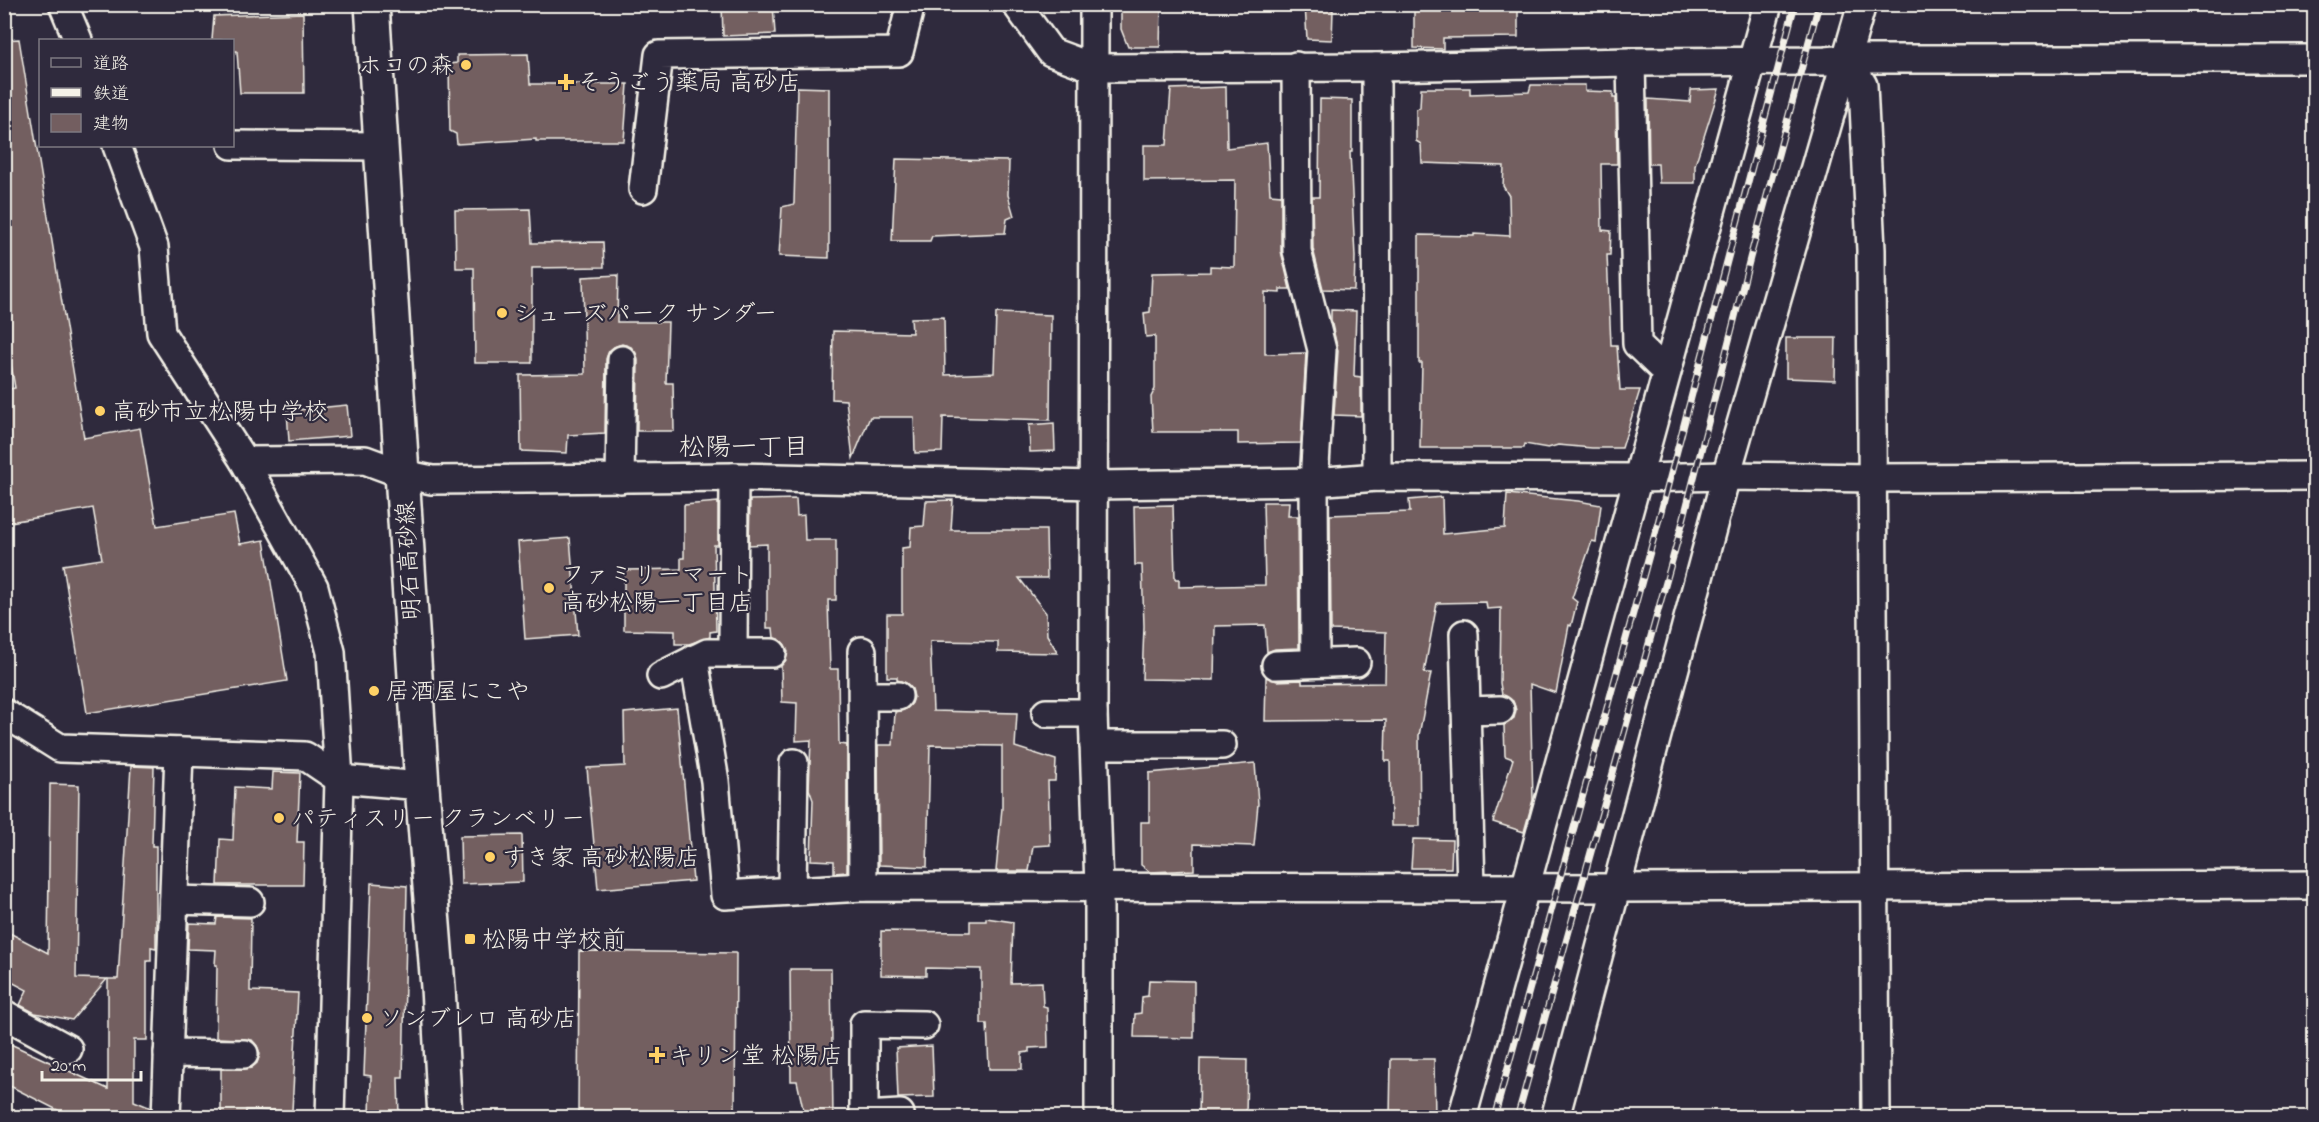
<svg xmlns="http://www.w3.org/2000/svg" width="2319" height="1122" viewBox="0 0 2319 1122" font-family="'Indie Flower','Klee One',sans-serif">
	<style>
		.building { fill: #735e60; stroke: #f4f1e8; stroke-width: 1.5 }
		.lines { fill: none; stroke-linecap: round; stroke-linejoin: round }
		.minor-casing { stroke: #f4f1e8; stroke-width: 32 }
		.secondary-casing { stroke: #f4f1e8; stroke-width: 38 }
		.minor { stroke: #2f2a3d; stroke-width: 27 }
		.secondary { stroke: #2f2a3d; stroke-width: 33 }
		.rail-casing { stroke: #f4f1e8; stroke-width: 7 }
		.rail { stroke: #2f2a3d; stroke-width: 4.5; stroke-dasharray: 14; stroke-linecap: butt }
		.poi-dot { fill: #ffd166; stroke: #2f2a3d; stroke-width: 2 }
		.labels { text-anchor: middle; stroke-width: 4.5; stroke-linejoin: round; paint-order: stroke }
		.poi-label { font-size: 24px; fill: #f4f1e8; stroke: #2f2a3d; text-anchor: start }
		.street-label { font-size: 24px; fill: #f4f1e8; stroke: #2f2a3d }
		.neighbourhood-label { font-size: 26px; fill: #f4f1e8; stroke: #2f2a3d }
	</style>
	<rect width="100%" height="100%" fill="#2f2a3d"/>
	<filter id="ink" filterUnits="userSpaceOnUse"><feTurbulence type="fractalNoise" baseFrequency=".0167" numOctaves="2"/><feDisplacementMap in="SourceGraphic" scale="12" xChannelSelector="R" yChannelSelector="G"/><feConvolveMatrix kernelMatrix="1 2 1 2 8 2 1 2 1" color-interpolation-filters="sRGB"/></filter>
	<g filter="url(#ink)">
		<g class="building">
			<path d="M722,4H773L775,34L723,36Z"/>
			<path d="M1121,4H1161L1160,47H1128L1121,29Z"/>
			<path d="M1305,4L1333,10L1332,40L1307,39Z"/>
			<path d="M1414,4H1518V37L1443,38V49L1414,48Z"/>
			<path d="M303,13L304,93H240L237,51H232V40H212L214,16Z"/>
			<path d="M19,39L84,438L140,428L157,526L234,514L240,544L264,540L287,681L87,713L63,565L102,559L93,508L4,523V390L15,388L4,323V40Z"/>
			<path d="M528,54L530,84H628L624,141H536V139L457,144L456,134L450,131L449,64L457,63V55Z"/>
			<path d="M1531,85H1585V91L1613,92V98H1616L1617,164H1601L1602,230L1611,231L1610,255H1607L1611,345H1617L1620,390H1640L1622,448H1592L1558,445L1548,448L1525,444L1524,448H1420L1422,363H1419V235L1474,236V234L1510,236L1509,196L1503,186L1504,166L1422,163L1421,144L1416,141V109L1420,108L1421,88H1470V94L1529,92Z"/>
			<path d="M797,87L829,88V258L779,256L782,207L794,204Z"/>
			<path d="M1226,87L1227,148L1267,143L1270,194L1281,195V251L1290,289H1280V293L1265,292V354L1306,353L1301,443L1238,444V432H1153L1151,397L1155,389V336L1146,337L1144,313L1150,312L1152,273L1210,272V266L1234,267L1235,180L1144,181V145H1167L1171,89Z"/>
			<path d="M1719,89L1695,165V183H1659L1658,164H1649L1648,99L1690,102L1691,90Z"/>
			<path d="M1320,99L1352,100V152H1350L1355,257L1354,290L1323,289L1313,249L1312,197H1319Z"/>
			<path d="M896,159L1009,161L1008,195L1014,216L1007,219L1005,233L932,236L930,241H892Z"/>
			<path d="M530,209L532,243L603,242L604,267L532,268V363H475L474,268H456L455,210Z"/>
			<path d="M618,275L617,322H668L666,383H673L674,431H637L638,360L636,353L631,347L622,344L614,347L609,351L606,359L605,433L568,435L567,453L521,451L520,375L585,374L583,277Z"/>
			<path d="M1331,310L1356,311L1354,376L1361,377V416L1334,415L1338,351L1331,320Z"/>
			<path d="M996,313L1051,315L1050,420L943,417L942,452L915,453L914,417H870L853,458L846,400L832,399L833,331L912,333L911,318L944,317L945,375L994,373Z"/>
			<path d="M1786,338H1836L1835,380L1786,378Z"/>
			<path d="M347,405L350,436L289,441L287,411Z"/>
			<path d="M1054,423L1055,451L1030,452L1029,425Z"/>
			<path d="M1507,494L1578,501L1601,505L1596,542L1592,541L1572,598L1577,602L1571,626L1569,625L1556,693L1530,684L1533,800L1524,832L1493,822L1513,759L1505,756L1504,725L1514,718L1516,710L1513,701L1502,695L1500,683L1501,608L1487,609L1486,602L1437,603L1424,673H1431L1419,735L1420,826H1391L1390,761H1385L1386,720L1265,721L1266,677L1277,681L1302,680V684L1385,683L1386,632L1331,630L1330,515L1410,512L1409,500L1442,497L1443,534L1505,528Z"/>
			<path d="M796,499L797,516L804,515L805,540H836V600H828L830,669H838L839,744L847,745V872L834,873V861L811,860L813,800L809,789L811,740L796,741L797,703L782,702L781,666L786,660L788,652L785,645L780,640L774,638L773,628H767V544L749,545L750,500Z"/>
			<path d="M953,500L951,530H1046L1047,578H1019L1046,613L1047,635L1058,653L998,652V642L930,641L933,711L1017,713L1015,747L1056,760L1055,781H1048L1050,845L1033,846L1029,871H996L1002,808V746L930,745L927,867L879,865L878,745H893L895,712L906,709L912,703L914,697L912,689L906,683L897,680V677H887V614H902V548L910,547L911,527L924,526L926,501Z"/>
			<path d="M718,502V545H714L716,631L710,632V637L689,644H675V631L624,630V570L681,569V558H684V505Z"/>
			<path d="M1263,502H1289L1288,516H1298L1299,648L1275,649L1267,652L1265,625L1215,626L1214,680L1142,679L1144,626L1142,565H1135L1134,506L1173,505L1175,579H1179V587L1265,585Z"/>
			<path d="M570,538L578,635L525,639L518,542Z"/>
			<path d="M677,708L693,881L598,889L587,768L625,766L624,713Z"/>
			<path d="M1255,763L1258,804L1254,846L1194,844V870L1150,872L1141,865V822H1149V773Z"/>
			<path d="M131,766L154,767L152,846H156V948L151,947V961H147V1040H134V1101L151,1108L150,1118H73L4,1083V1041L108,1089V979H118Z"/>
			<path d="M273,772L300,773L297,842H304L303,885H218L220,839L233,840L235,787L272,789Z"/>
			<path d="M50,784L79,785L76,978L107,979L72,1020L35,1013L20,1005L27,990L4,978V930L48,953Z"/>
			<path d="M522,835L523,882L461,884L460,836Z"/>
			<path d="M1413,839L1452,840L1451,868H1411Z"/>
			<path d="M371,883L407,886L403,1078H398L399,1118H370L371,1076L364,1075Z"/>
			<path d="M217,917L251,918L250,991L298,993L292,1111L246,1110V1117L221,1116V1069L251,1068L257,1063L260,1054L257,1046L252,1040L216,1038L217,965H215L216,950L188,949L189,923L216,924Z"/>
			<path d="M986,918L1013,922L1011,983L1042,982L1043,1006L1047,1007L1048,1047L1029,1048V1052L1022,1053V1069H989L987,1024H981V969L926,968V976L881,975V931L970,932V921H986Z"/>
			<path d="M579,951L736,953L735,1118H578Z"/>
			<path d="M790,969H831L833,1118H805L797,1081H791Z"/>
			<path d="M1149,980L1194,981V1038L1134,1037L1135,1014L1141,1013L1142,997L1148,996Z"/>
			<path d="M932,1046L934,1097L898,1098L896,1048Z"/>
			<path d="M1200,1059L1247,1060L1246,1118H1199Z"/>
			<path d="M1391,1059H1434L1435,1118H1390Z"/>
		</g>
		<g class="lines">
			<g class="minor-casing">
				<g id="minor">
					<path d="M63,4L78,40"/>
					<path d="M1016,4L1051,52L1094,68L1376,67L1631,62L1826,61L1847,59H2314"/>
					<path d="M1094,4L1093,713L1099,887V1118"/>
					<path d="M1847,59L1863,85L1871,250L1876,1118"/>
					<path d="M1631,62L1637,344L1666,372"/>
					<path d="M1296,66L1297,251L1322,350L1314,482L1315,663"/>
					<path d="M1376,67L1377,477"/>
					<path d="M232,145L382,146"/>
					<path d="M117,146L154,247L161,333L244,461L365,460L403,474L432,480L734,477L1094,485L1314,482L1377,477L1638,478L1726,476L1871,478L2314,476"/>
					<path d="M643,189L659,55L899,52L911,4"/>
					<path d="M244,461L314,587L331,652L339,779L330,1118"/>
					<path d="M620,479L622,360"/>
					<path d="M1464,634L1471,887"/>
					<path d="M862,651L863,887"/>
					<path d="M733,653L734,477"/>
					<path d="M694,659L715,781L725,895L863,887L1616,888L2314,885"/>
					<path d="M1276,665L1356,662"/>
					<path d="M661,676L707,653H772"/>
					<path d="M863,696H898"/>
					<path d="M1466,711L1500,710"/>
					<path d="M4,713L60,748L305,756L339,779L422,786"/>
					<path d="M1046,713H1093"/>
					<path d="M1094,745H1222"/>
					<path d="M792,890L794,763"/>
					<path d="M174,900L250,902"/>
					<path d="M4,1014L68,1049"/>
					<path d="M168,1053L244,1054"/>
					<path d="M864,1116L900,1114"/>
					<path d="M166,1118L179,752"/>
					<path d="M864,1118V1024L924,1025"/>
					<path d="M1462,1118L1768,4"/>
					<path d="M1555,1118L1726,476L1862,4"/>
				</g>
			</g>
			<g class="secondary-casing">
				<path id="secondary" d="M372,4L422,786L438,987L445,1118"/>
			</g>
			<use href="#minor" class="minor"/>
			<use href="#secondary" class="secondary"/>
			<g class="rail-casing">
				<g id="rail">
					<path d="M1494,1118L1659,519L1795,4"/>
					<path d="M1517,1118L1683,521L1750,258L1819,4"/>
				</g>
			</g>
			<use href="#rail" class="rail"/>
		</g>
	</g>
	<g class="poi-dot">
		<circle cx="466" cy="65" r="6"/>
		<path d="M563 73h6v6h6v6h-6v6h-6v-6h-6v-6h6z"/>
		<circle cx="502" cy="313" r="6"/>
		<circle cx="100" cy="411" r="6"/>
		<circle cx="549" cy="588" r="6"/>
		<circle cx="374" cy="691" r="6"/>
		<circle cx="279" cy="818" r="6"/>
		<circle cx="490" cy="857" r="6"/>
		<rect x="464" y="933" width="12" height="12" rx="3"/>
		<circle cx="367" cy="1018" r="6"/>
		<path d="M654 1046h6v6h6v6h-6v6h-6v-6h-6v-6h6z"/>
	</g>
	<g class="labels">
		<g class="poi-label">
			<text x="454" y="73" text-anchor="end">ホコの森</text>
			<text x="578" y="90">そうごう薬局 高砂店</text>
			<text x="514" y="321">シューズパーク サンダー</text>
			<text x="112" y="419">高砂市立松陽中学校</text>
			<text x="561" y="582">ファミリーマート<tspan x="561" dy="28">高砂松陽一丁目店</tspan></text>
			<text x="386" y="699">居酒屋にこや</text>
			<text x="291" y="826">パティスリー クランベリー</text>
			<text x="502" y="865">すき家 高砂松陽店</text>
			<text x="482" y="947">松陽中学校前</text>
			<text x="379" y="1026">ソンブレロ 高砂店</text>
			<text x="669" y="1063">キリン堂 松陽店</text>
		</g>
		<g class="street-label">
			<text transform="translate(408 561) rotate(-93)" y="8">明石高砂線</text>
		</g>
		<g class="neighbourhood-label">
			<text x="744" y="455">松陽一丁目</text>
		</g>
	</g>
	<rect width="2319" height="1122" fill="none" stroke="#2f2a3d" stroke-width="24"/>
	<rect x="12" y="12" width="2295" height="1098" fill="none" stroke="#f4f1e8" stroke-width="2" filter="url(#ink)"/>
	<rect x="39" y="39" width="195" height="108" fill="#2f2a3d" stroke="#7e7a81" stroke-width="1.5"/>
	<rect x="51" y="58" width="30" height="9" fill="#2f2a3d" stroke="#7e7a81" stroke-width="1.5"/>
	<text x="93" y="69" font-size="18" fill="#f4f1e8">道路</text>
	<rect x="51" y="88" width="30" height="9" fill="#f4f1e8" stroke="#7e7a81" stroke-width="1.5"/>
	<text x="93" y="99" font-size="18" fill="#f4f1e8">鉄道</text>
	<rect x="51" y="114" width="30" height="18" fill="#735e60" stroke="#7e7a81" stroke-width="1.5"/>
	<text x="93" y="129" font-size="18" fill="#f4f1e8">建物</text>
	<path d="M42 1071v9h99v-9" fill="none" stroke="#f4f1e8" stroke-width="3"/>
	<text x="51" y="1071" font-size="18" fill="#f4f1e8" stroke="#2f2a3d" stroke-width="4.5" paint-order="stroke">20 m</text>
</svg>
